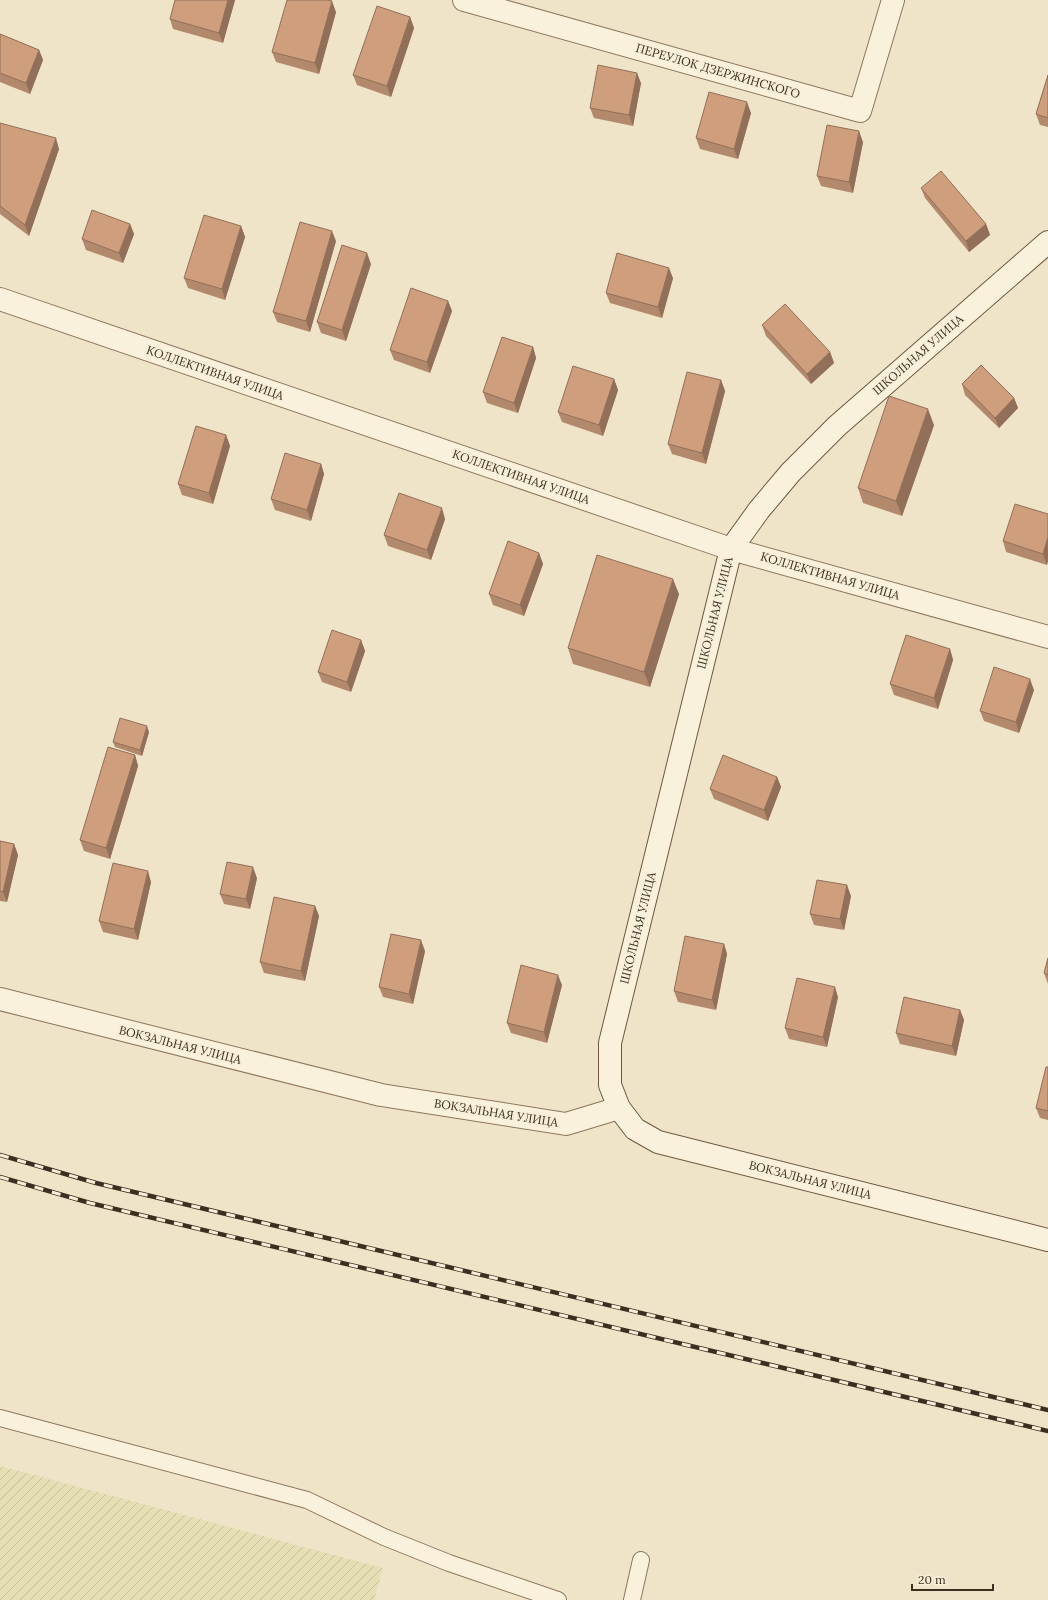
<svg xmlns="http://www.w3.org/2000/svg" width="1048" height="1600" viewBox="0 0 1048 1600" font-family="Lora,serif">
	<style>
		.farmland { fill: url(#farmland-furrows) }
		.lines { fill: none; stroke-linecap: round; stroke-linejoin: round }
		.lane-casing { stroke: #8d765c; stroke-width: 18 }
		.street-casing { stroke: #8d765c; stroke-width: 24 }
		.secondary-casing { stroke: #6f573f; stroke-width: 24 }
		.lane { stroke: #faf1dc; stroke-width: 16 }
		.street { stroke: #faf1dc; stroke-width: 22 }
		.secondary { stroke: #faf1dc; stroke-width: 22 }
		.rail-casing { stroke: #3d2e20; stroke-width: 4.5 }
		.rail { stroke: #f7eed8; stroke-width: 3; stroke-dasharray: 9; stroke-linecap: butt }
		.wall { fill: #b2896c }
		.shaded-wall { fill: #916f58 }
		.building { fill: #cf9f7d; stroke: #916f58 }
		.labels { text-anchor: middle; stroke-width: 3.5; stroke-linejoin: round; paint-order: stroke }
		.street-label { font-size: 12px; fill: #3d2e20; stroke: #f7eed8 }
	</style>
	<defs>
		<pattern id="farmland-furrows" width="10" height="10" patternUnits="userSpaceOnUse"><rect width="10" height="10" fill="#e6deb5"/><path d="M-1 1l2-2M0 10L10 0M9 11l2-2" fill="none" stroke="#c6bf9b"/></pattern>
	</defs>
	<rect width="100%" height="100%" fill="#f0e4c8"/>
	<path class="farmland" d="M0,1466L383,1568L374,1600H0Z"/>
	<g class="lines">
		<g class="lane-casing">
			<g id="lane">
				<path d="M0,1418L307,1500L384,1537L449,1563L558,1600"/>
				<path d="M632,1600L641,1560"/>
			</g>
		</g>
		<g class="street-casing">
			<g id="street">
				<path d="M464,0L860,111L893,0"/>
				<path d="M0,299L731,549L1048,637"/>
				<path d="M0,999L381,1095L566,1124L619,1108"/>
			</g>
		</g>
		<g class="secondary-casing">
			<path id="secondary" d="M1048,242L837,426L791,472L759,510L731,549L610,1043V1085L619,1108L635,1129L658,1142L1048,1240"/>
		</g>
		<use href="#lane" class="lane"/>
		<use href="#street" class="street"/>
		<use href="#secondary" class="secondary"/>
		<g class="rail-casing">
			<g id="rail">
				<path d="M0,1155L96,1183L1048,1410"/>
				<path d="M0,1177L90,1203L1048,1431"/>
			</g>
		</g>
		<use href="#rail" class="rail"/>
	</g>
	<g class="wall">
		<path d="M175,0H235L223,43L173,29L170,19Z"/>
		<path d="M336,12L319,74L276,62L272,52Z"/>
		<path d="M410,17L414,28L391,97L357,85L353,75Z"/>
		<path d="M0,34L39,50L43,60L30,94L0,82Z"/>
		<path d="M1048,75V127L1040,125L1036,114Z"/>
		<path d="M641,83L633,126L594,118L590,108Z"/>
		<path d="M751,113L738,159L700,149L696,138Z"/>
		<path d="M0,123L59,149L29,236L0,214Z"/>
		<path d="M863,142L853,193L821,186L817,176Z"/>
		<path d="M921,188L986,224L990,235L969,252L925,198Z"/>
		<path d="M130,224L134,234L123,263L86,250L82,239Z"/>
		<path d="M241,226L245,237L225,300L188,288L184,278Z"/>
		<path d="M336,241L310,332L277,322L273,312Z"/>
		<path d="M371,264L346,341L321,333L317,322Z"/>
		<path d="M673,278L662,318L610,303L606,293Z"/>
		<path d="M448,301L452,311L430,373L394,360L390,350Z"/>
		<path d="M762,325L830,352L834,363L811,384L766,336Z"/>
		<path d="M533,347L536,358L518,413L487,403L483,392Z"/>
		<path d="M614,379L618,390L603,436L562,422L558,412Z"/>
		<path d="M721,380L725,391L706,464L672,454L668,444Z"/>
		<path d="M962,384L1014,398L1018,408L999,428L965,395Z"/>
		<path d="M934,425L902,516L863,503L858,488Z"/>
		<path d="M226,435L230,446L213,504L182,495L178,484Z"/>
		<path d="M321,464L324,474L311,521L275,510L271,499Z"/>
		<path d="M1048,514V560L1047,565L1006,552L1003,541Z"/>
		<path d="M445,519L431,560L388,546L384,535Z"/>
		<path d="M539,553L543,564L524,616L493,605L489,594Z"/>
		<path d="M679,594L650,687L573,664L568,648Z"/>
		<path d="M361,640L365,651L351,692L322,682L318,672Z"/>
		<path d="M950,649L953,660L938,709L894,695L890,684Z"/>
		<path d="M1034,690L1019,733L984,721L980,711Z"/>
		<path d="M149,732L142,756L115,747L113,742Z"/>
		<path d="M135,755L138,766L110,859L84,851L80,840Z"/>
		<path d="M777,777L781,787L768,821L714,799L710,789Z"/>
		<path d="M0,841L14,844L18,855L7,902L0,901Z"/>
		<path d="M257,878L250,909L224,904L220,894Z"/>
		<path d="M151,882L138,940L103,932L99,921Z"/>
		<path d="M851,896L844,930L814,925L810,914Z"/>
		<path d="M315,906L319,916L305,981L264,973L260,962Z"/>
		<path d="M724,944L727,954L716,1010L678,1002L674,991Z"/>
		<path d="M425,951L413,1004L383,997L379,987Z"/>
		<path d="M1048,958V984L1044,973Z"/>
		<path d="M562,985L547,1043L511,1033L507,1023Z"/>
		<path d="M838,997L827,1047L789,1039L785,1028Z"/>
		<path d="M960,1010L964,1020L956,1056L900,1044L896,1033Z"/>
		<path d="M1048,1067V1120L1040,1118L1036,1108Z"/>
	</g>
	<g class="shaded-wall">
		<path d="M228,0H235L223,43L219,33Z"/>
		<path d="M332,1L336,12L319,74L315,63Z"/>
		<path d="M410,17L414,28L391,97L387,86Z"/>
		<path d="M39,50L43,60L30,94L26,83Z"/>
		<path d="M637,73L641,83L633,126L629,115Z"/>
		<path d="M747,102L751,113L738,159L734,149Z"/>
		<path d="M859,131L863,142L853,193L849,182Z"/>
		<path d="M56,138L59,149L29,236L25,225Z"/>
		<path d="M130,224L134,234L123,263L119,253Z"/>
		<path d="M986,224L990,235L969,252L966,241Z"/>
		<path d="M241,226L245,237L225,300L222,289Z"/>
		<path d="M332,231L336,241L310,332L306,321Z"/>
		<path d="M367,253L371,264L346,341L342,330Z"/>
		<path d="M669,268L673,278L662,318L658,307Z"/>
		<path d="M448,301L452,311L430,373L427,362Z"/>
		<path d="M533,347L536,358L518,413L514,403Z"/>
		<path d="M830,352L834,363L811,384L807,374Z"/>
		<path d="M614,379L618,390L603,436L599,425Z"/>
		<path d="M721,380L725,391L706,464L702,453Z"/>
		<path d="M1014,398L1018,408L999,428L995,418Z"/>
		<path d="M928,409L934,425L902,516L896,501Z"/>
		<path d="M226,435L230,446L213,504L209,493Z"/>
		<path d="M321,464L324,474L311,521L307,510Z"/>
		<path d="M442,508L445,519L431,560L427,550Z"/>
		<path d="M1048,537V560L1047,565L1043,554Z"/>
		<path d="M539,553L543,564L524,616L520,605Z"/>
		<path d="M673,579L679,594L650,687L644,672Z"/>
		<path d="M361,640L365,651L351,692L347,682Z"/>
		<path d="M950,649L953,660L938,709L934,698Z"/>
		<path d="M1030,679L1034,690L1019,733L1016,722Z"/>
		<path d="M147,726L149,732L142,756L140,750Z"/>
		<path d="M135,755L138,766L110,859L106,848Z"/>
		<path d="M777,777L781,787L768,821L764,810Z"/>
		<path d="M14,844L18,855L7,902L3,892Z"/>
		<path d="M253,867L257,878L250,909L246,899Z"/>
		<path d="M148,871L151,882L138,940L134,929Z"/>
		<path d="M847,885L851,896L844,930L840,919Z"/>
		<path d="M315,906L319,916L305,981L301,971Z"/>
		<path d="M421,940L425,951L413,1004L409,994Z"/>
		<path d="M724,944L727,954L716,1010L712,1000Z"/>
		<path d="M558,975L562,985L547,1043L544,1032Z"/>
		<path d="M835,987L838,997L827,1047L823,1037Z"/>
		<path d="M960,1010L964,1020L956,1056L952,1046Z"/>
	</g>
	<g class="building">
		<path d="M175,0H228L219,33L170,19Z"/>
		<path d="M287,0H327L332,1L315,63L272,52Z"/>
		<path d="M377,6L410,17L387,86L353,75Z"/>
		<path d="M0,34L39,50L26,83L0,73Z"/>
		<path d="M598,65L637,73L629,115L590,108Z"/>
		<path d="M1048,75V118L1036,114Z"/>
		<path d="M709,92L747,102L734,149L696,138Z"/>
		<path d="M0,123L56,138L25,225L0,206Z"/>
		<path d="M827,125L859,131L849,182L817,176Z"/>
		<path d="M941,171L986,224L966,241L921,188Z"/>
		<path d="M92,210L130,224L119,253L82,239Z"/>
		<path d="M204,215L241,226L222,289L184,278Z"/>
		<path d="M300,222L332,231L306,321L273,312Z"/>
		<path d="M342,245L367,253L342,330L317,322Z"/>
		<path d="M617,253L669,268L658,307L606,293Z"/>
		<path d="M411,288L448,301L427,362L390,350Z"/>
		<path d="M785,304L830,352L807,374L762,325Z"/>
		<path d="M502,337L533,347L514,403L483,392Z"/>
		<path d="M981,365L1014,398L995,418L962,384Z"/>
		<path d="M573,366L614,379L599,425L558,412Z"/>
		<path d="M687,372L721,380L702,453L668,444Z"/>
		<path d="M889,396L928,409L896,501L858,488Z"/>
		<path d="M196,426L226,435L209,493L178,484Z"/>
		<path d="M285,453L321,464L307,510L271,499Z"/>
		<path d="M399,493L442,508L427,550L384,535Z"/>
		<path d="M1015,504L1048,514V537L1043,554L1003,541Z"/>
		<path d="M508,541L539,553L520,605L489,594Z"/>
		<path d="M597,555L673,579L644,672L568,648Z"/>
		<path d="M332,630L361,640L347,682L318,672Z"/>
		<path d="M906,635L950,649L934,698L890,684Z"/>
		<path d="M994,667L1030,679L1016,722L980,711Z"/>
		<path d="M120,718L147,726L140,750L113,742Z"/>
		<path d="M108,747L135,755L106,848L80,840Z"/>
		<path d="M723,755L777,777L764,810L710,789Z"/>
		<path d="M0,841L14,844L3,892L0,891Z"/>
		<path d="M227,862L253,867L246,899L220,894Z"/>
		<path d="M113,863L148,871L134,929L99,921Z"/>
		<path d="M817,880L847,885L840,919L810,914Z"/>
		<path d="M274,897L315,906L301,971L260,962Z"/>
		<path d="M391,934L421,940L409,994L379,987Z"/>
		<path d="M685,936L724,944L712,1000L674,991Z"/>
		<path d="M1048,958V975L1044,973Z"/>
		<path d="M521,965L558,975L544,1032L507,1023Z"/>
		<path d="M797,978L835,987L823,1037L785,1028Z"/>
		<path d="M904,997L960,1010L952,1046L896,1033Z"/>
		<path d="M1046,1067H1048V1111L1036,1108Z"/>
	</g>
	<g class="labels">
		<g class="street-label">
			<text transform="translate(718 71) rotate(16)" y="4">ПЕРЕУЛОК ДЗЕРЖИНСКОГО</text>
			<text transform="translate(918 355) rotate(-41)" y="4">ШКОЛЬНАЯ УЛИЦА</text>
			<text transform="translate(215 373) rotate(19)" y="4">КОЛЛЕКТИВНАЯ УЛИЦА</text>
			<text transform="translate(521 477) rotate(19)" y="4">КОЛЛЕКТИВНАЯ УЛИЦА</text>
			<text transform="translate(830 576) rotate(16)" y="4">КОЛЛЕКТИВНАЯ УЛИЦА</text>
			<text transform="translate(715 613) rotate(-76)" y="4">ШКОЛЬНАЯ УЛИЦА</text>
			<text transform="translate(638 928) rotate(-76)" y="4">ШКОЛЬНАЯ УЛИЦА</text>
			<text transform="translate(180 1045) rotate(14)" y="4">ВОКЗАЛЬНАЯ УЛИЦА</text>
			<text transform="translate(496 1113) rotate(9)" y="4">ВОКЗАЛЬНАЯ УЛИЦА</text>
			<text transform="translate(810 1180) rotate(14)" y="4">ВОКЗАЛЬНАЯ УЛИЦА</text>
		</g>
	</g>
	<path d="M912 1584v6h81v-6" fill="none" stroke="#3d2e20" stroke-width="2"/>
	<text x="918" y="1584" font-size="12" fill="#3d2e20" stroke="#f7eed8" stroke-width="3" paint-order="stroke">20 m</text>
</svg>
